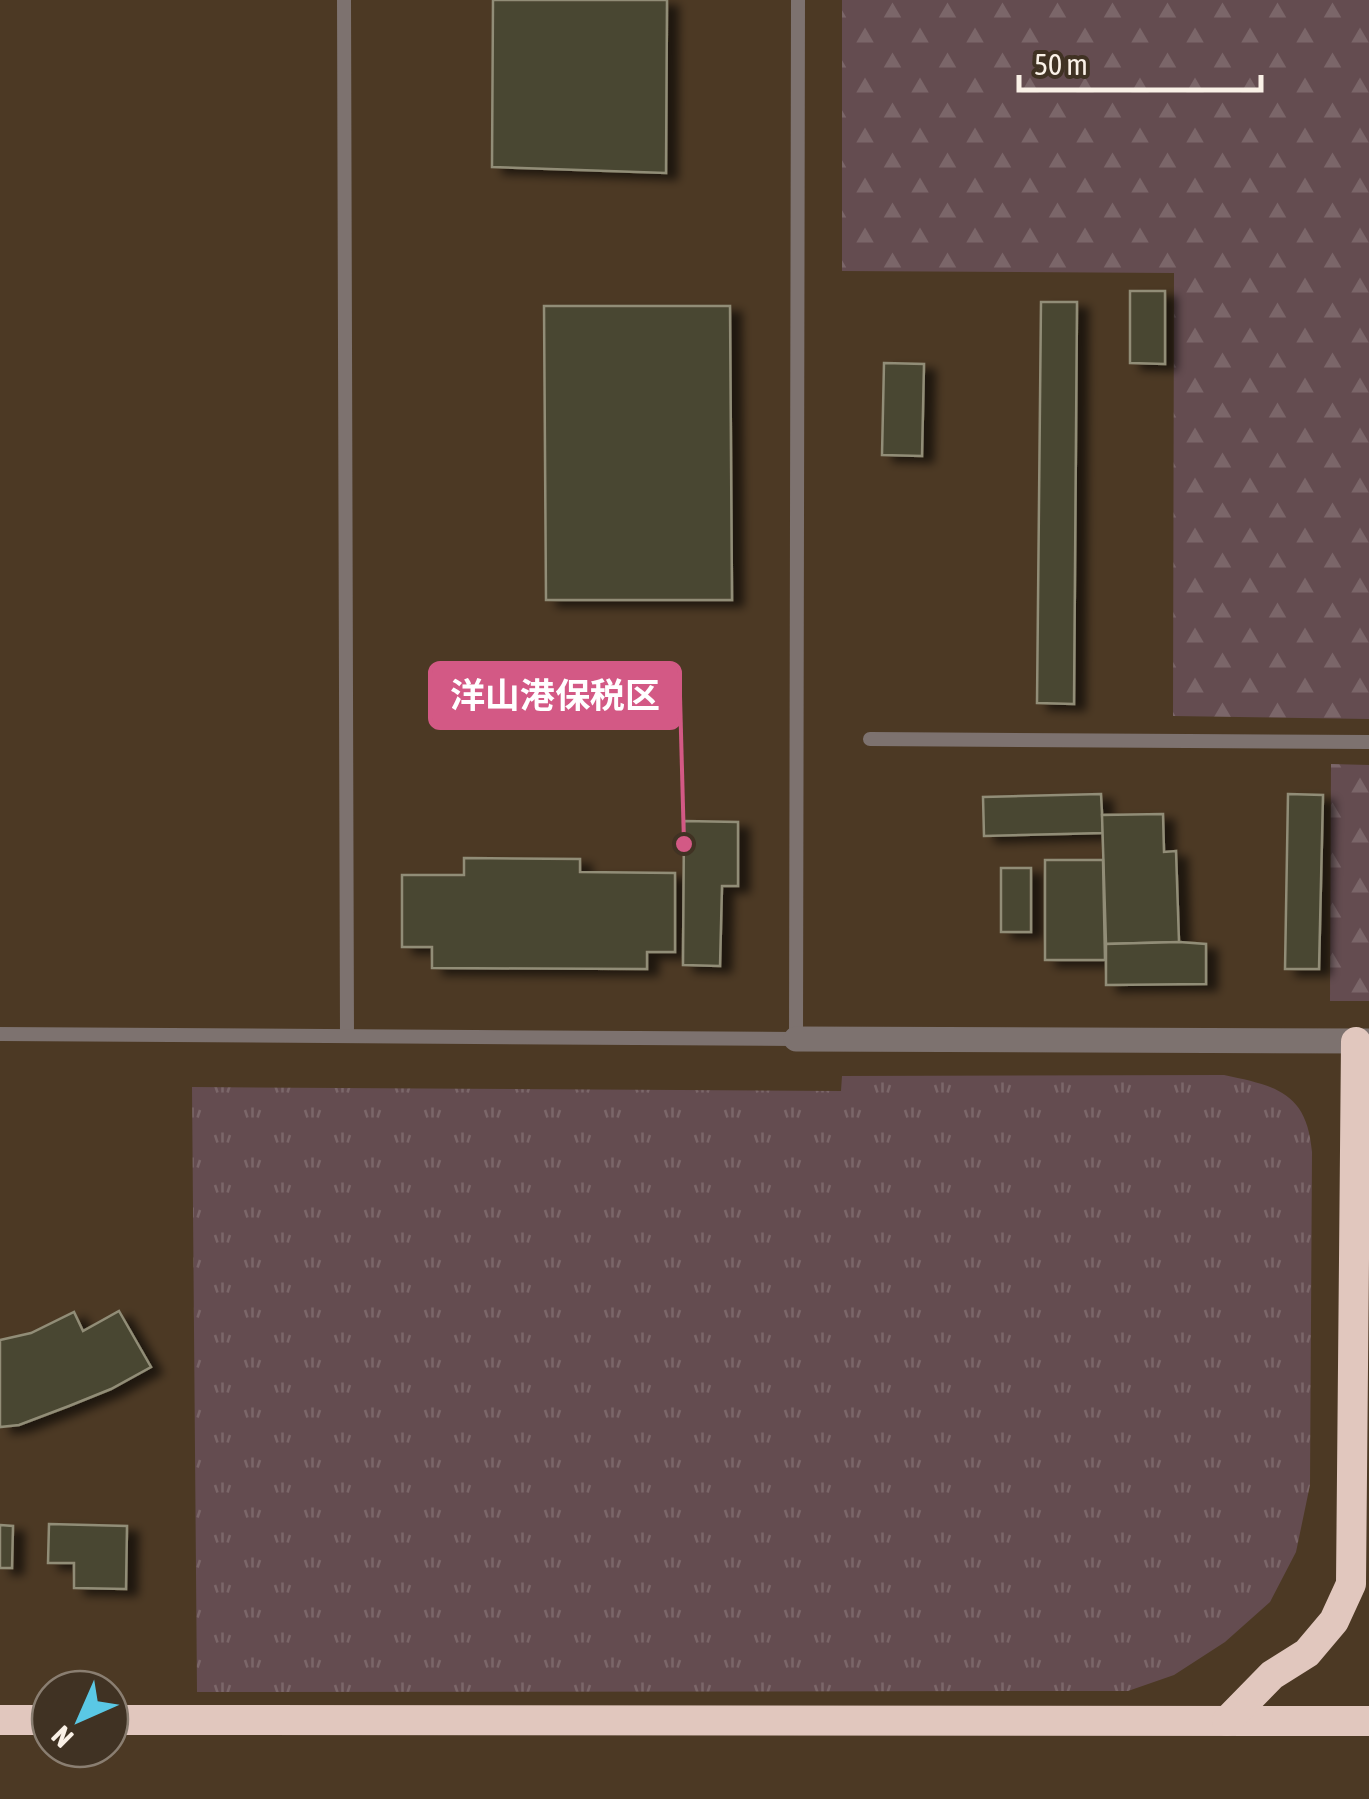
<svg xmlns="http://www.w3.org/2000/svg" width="1369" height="1799" viewBox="0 0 1369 1799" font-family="'Asap Condensed','Noto Sans SC',sans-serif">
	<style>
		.built { fill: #4c3924; fill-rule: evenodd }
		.grass { fill: url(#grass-tufts) }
		.forest { fill: url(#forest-firs) }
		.building { fill: #4a4632; stroke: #918d77; stroke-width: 2.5; filter: url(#shadow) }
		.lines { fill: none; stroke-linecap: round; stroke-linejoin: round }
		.service { stroke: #7d726f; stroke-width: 14 }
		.minor { stroke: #7d726f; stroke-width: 25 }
		.motorway { stroke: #e1c7be; stroke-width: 30 }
		.leader { fill: none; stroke: #d35985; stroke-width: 4 }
		.callout-dot { fill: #d35985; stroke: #403223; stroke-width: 4 }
		.callout { fill: #d35985; stroke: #d35985; stroke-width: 4 }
		.callout-label { font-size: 35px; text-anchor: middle; font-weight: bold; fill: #fff }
	</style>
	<defs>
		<pattern id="grass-tufts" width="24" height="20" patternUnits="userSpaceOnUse" patternTransform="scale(2.5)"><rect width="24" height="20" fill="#644c50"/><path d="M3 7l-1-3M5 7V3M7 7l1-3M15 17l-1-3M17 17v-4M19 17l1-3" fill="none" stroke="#7b6669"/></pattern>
		<pattern id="forest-firs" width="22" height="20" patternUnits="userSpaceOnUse" patternTransform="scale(2.5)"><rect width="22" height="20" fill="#644c50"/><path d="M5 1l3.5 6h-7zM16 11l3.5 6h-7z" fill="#7b6669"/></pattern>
		<filter id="shadow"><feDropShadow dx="11" dy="6" stdDeviation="5" flood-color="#0009"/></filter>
	</defs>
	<rect width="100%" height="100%" fill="#403223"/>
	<path class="built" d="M0,0H1369V1799H0ZM50,1689H110V1749H50Z"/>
	<path class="grass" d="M1224,1075C1276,1086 1307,1092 1312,1152L1310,1485L1296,1552L1270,1602L1225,1642L1174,1675L1128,1691L197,1692L192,1087L841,1091L842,1076Z"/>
	<g class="forest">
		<path d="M842,0H1369V719L1173,716L1174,273L842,271Z"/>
		<path d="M1331,764L1369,765V1001H1330Z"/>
	</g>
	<g class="building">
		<path d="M493,0H667L666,173L492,167Z"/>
		<path d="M1130,291H1165V364L1130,363Z"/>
		<path d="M1041,302H1077L1074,704L1037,703Z"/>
		<path d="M544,306H730L732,600H546Z"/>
		<path d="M884,363L924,364L922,456L882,455Z"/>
		<path d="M1101,794L1103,833L984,836L983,797Z"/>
		<path d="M1288,794L1323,795L1319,969H1285Z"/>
		<path d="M1163,814L1164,852L1176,851L1179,942L1106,944L1102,815Z"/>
		<path d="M684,821L738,822V886H722L720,966L683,965Z"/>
		<path d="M464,858L580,859V872L675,873V952H647V969L432,968V947H402V875H464Z"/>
		<path d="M1045,860H1103L1105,960H1045Z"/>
		<rect x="1001" y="868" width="30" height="64"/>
		<path d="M1179,942L1206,944V984L1106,985V944Z"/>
		<path d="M119,1311L151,1367L111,1389L69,1406L19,1425L0,1427V1340L31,1333L74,1312L83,1331Z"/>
		<path d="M49,1524L127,1526L126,1589L74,1588V1563H48Z"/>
		<path d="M0,1525L13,1526L12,1568H0Z"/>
	</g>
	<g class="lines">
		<g class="service">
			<path d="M344,0L347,1036"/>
			<path d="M870,739L1369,742"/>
			<path d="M0,1034L796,1039L798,0"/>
		</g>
		<path class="minor" d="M796,1039L1369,1041"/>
		<g class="motorway">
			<path d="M0,1720H50"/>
			<path d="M110,1720L1369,1721"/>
			<path d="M1227,1721L1272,1675L1307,1653L1334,1621L1351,1584L1356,1042"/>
		</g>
	</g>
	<path class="leader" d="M684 844L680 696"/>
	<circle class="callout-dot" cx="684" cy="844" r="10"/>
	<rect class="callout" x="430" y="663" width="250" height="65" rx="10"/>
	<g class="callout-label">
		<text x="555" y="708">洋山港保税区</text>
	</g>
	<g transform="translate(80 1719) rotate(225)"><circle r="48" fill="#403223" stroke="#8a7e71" stroke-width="2.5"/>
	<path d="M0-8L18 38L0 25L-18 38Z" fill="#5ac8e5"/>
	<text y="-15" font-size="28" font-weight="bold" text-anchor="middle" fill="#faf1e7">N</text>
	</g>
	<path d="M1019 75v15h242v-15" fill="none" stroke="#faf1e7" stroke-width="5"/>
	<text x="1034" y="75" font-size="30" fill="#faf1e7" stroke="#403223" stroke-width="8" paint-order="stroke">50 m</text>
</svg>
